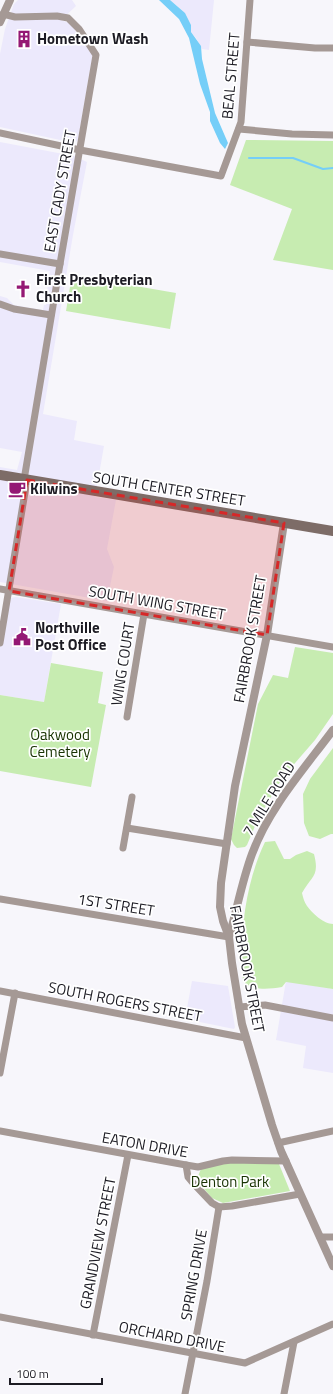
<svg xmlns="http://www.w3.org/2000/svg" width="333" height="1394" viewBox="0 0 333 1394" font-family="'Titillium Web',sans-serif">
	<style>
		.built { fill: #ece9fc }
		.green { fill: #c7ecb1 }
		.water { fill: #75cef8 }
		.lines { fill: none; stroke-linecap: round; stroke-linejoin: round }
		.stream { stroke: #75cef8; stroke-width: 2 }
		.minor { stroke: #a59995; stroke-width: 7 }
		.tertiary { stroke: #a59995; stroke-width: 8 }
		.secondary { stroke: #7d6c67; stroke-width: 10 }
		.marked { fill: #d62828; fill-opacity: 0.2; stroke: #d62828; stroke-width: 3; stroke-dasharray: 8 5; stroke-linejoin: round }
		.labels { text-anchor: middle; stroke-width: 3.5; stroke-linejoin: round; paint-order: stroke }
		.poi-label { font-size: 15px; font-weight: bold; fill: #1c1b23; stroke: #fff; text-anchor: start }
		.street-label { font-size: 15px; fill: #1c1b23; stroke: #fff }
		.park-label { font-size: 15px; fill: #173201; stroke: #fff }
	</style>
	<rect width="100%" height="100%" fill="#f7f6fb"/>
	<g class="built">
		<path d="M18,0H72L76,6L61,20L69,23L72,26L92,54V58L78,140L74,143L0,127V54L5,29L14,4Z"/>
		<path d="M170,0H214L209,50L202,49L196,38L191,32V25L182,10Z"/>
		<path d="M0,142L74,156L87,162L73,235L43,414L77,421L74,440L104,446L95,497L116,500L107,549L114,567L107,601L0,582V467L17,470L22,452L0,448V296L7,298L14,305L43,310L44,305H46L48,292L47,291L50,271L0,262Z"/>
		<path d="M16,597L61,604L44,702L0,695V637L11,598Z"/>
		<path d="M192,981L228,986L235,1027L234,1029L185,1019Z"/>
		<path d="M286,981L333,989V1073L303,1068L306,1046L276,1040Z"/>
	</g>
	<g class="green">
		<path d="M246,140L333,141V270L273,260L292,209L230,185Z"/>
		<path d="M72,275L176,293L170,329L66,311Z"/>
		<path d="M295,647L333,653V714L315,740L289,770L278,785L258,819L247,845L245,847L237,848L234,845L231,839L258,704L273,675L288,678Z"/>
		<path d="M51,663L103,672L98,703L106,705L91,787L0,771V695L44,702Z"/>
		<path d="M333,748V834H331L320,839L309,836L304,823L303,794L310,779Z"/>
		<path d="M275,841L284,859H290L296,855L307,851L314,854C320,877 311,876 302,893C303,897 304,902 307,906C312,913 324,924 333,924V989L286,982L282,987C268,989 255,991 243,982C239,936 245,884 265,842Z"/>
		<path d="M228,1162L279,1164L290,1191L223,1203L212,1198L198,1182V1176L201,1169Z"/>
	</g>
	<path class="water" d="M159,0H170L185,13L191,25V32L201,46L202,59L215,113L228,143L225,149L220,143L210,121V112L200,84L189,38L179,19Z"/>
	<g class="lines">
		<path class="stream" d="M249,158H293L323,169L333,168"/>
		<g class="minor">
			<path d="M3,14L15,17L57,16L68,18L79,29L96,55L60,264L24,480"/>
			<path d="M247,42L315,48H333"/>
			<path d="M239,129L292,134L333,135"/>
			<path d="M0,133L80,150L221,176L241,122L250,0"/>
			<path d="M0,254L60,264"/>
			<path d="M0,304L14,309L51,315"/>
			<path d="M0,589L333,647"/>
			<path d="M0,643L27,480"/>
			<path d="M127,717L144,614"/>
			<path d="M127,828L227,844"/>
			<path d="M123,848L132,797"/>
			<path d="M0,899L229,937"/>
			<path d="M0,991L246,1038"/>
			<path d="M239,1007L265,1005L333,1018"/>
			<path d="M0,1073L15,993"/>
			<path d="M0,1131L186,1165L198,1167L223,1161L232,1160L286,1161"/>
			<path d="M278,1143L333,1131"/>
			<path d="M186,1165L188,1177L193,1183L212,1203L219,1207L232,1206L300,1194"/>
			<path d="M320,1237H333"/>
			<path d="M0,1317L245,1363L333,1324"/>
			<path d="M93,1335L128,1155"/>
			<path d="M185,1394L207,1281L219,1207"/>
			<path d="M284,1394L294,1342"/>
		</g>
		<g class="tertiary">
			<path d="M0,22L10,0"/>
			<path d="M284,523L267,635L235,786L221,883L220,907L223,921L229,937L232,963L242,1024L272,1125L281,1151L333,1266"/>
			<path d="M229,937C237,909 242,881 252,854C269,808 304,769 333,730"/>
		</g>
		<path class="secondary" d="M0,475L333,531"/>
	</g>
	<path class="marked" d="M27,480L284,523L267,635L9,591Z"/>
	<defs>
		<g id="building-bare" transform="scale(1.38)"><path d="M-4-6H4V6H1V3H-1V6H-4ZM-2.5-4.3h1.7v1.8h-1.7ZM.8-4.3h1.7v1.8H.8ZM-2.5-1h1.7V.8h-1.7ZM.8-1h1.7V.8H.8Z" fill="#941874" stroke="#fff" stroke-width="2.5" paint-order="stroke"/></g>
		<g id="church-bare" transform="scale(1.38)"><path d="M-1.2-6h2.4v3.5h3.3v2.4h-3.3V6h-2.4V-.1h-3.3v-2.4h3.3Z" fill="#941874" stroke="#fff" stroke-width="2.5" paint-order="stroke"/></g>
		<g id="cafe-bare" transform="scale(1.38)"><path d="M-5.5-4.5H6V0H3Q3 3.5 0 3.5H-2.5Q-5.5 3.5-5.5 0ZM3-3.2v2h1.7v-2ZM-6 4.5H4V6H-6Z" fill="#941874" stroke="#fff" stroke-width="2.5" paint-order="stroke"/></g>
		<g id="civic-bare" transform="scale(1.38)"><path d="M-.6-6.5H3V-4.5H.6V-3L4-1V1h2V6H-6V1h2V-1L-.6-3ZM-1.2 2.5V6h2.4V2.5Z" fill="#941874" stroke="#fff" stroke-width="2.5" paint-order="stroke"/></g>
	</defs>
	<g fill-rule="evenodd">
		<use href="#building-bare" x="24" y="39"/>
		<use href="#church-bare" x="23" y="289"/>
		<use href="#cafe-bare" x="17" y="489"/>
		<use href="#civic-bare" x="22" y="637"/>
	</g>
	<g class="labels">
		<g class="poi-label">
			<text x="37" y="44">Hometown Wash</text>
			<text x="36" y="285">First Presbyterian<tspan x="36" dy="17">Church</tspan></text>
			<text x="30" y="494">Kilwins</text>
			<text x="35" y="633">Northville<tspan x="35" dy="17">Post Office</tspan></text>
		</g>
		<g class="street-label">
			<text transform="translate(231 76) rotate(-85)" y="5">BEAL STREET</text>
			<text transform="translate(60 191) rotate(-80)" y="5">EAST CADY STREET</text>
			<text transform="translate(169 489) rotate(9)" y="5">SOUTH CENTER STREET</text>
			<text transform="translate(157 603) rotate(10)" y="5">SOUTH WING STREET</text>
			<text transform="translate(250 639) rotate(-80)" y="5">FAIRBROOK STREET</text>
			<text transform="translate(123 664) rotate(-81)" y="5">WING COURT</text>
			<text transform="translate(269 799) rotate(-58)" y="5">7 MILE ROAD</text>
			<text transform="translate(116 905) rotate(9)" y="5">1ST STREET</text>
			<text transform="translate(247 969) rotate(79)" y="5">FAIRBROOK STREET</text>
			<text transform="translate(125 1002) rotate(11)" y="5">SOUTH ROGERS STREET</text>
			<text transform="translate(145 1145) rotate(10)" y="5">EATON DRIVE</text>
			<text transform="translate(98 1243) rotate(-79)" y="5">GRANDVIEW STREET</text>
			<text transform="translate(194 1275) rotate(-80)" y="5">SPRING DRIVE</text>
			<text transform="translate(172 1337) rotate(11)" y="5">ORCHARD DRIVE</text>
		</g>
		<g class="park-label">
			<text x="60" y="740">Oakwood<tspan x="60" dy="17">Cemetery</tspan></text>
			<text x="230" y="1187">Denton Park</text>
		</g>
	</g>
	<path d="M10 1378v6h92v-6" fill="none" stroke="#1c1b23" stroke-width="2"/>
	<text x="16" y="1378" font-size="12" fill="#1c1b23" stroke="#ffffff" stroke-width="3" paint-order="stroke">100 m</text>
</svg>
